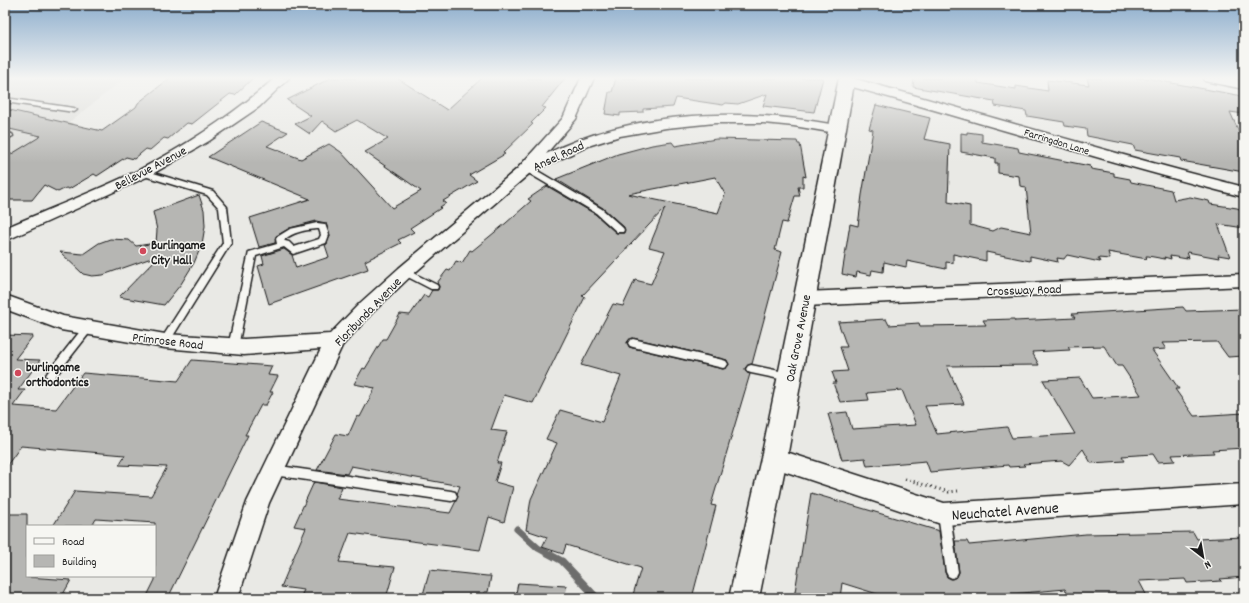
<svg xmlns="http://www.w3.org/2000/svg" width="1249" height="603" viewBox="0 0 1249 603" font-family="Dekko,sans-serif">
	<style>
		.built { fill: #dadad6 }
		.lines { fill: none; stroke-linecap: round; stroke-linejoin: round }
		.stream { stroke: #6d6d6c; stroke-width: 7 }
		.building { fill: #b6b6b3; stroke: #1c1c1c; fill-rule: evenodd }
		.service-casing { stroke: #1c1c1c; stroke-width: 3 }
		.minor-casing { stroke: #1c1c1c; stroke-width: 3 }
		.tertiary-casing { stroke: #1c1c1c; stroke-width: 3 }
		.path { stroke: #1c1c1c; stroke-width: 3; stroke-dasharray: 1 3.5; stroke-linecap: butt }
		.service { fill: #f6f6f2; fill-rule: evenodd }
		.minor { fill: #f6f6f2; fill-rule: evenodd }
		.tertiary { fill: #f6f6f2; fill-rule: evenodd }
		.poi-dot { fill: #d1495b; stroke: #f6f6f2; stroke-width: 1.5 }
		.labels { text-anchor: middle; stroke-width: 3; stroke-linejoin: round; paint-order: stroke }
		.far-street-label { font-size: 11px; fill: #1c1c1c; stroke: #f6f6f2 }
		.street-label { font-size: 13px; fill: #1c1c1c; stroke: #f6f6f2 }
		.poi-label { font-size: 13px; font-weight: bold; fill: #1c1c1c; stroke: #f6f6f2; text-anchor: start }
		.near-street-label { font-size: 16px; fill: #1c1c1c; stroke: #f6f6f2 }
	</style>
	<rect width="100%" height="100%" fill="#e9e9e5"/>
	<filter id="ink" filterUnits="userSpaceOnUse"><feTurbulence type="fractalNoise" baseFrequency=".025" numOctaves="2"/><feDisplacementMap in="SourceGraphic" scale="8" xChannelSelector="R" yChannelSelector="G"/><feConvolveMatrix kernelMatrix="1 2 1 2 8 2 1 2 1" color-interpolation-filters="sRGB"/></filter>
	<g filter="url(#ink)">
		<path class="built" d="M5,78H125L5,173Z"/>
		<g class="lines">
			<path class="stream" d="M517,529L538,548L562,561L597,598"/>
		</g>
		<g class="building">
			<path d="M170,78H253L235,95L230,94L192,124L187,123L168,139L164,138L150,150L146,149L134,159L126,157L97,176L94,174L69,189L66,188L58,192L44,185L32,200H5V158L41,136L5,128V109L102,131L136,107L138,103Z"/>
			<path d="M331,78H397L447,110L482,78H565L542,107L546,108L531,123L533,124L503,153L505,154L469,175L477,181L443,201L446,203L440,207L441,208L410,228L414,232L398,240L401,243L365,261L368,269L269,304L258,266L264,264L262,256L284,249L292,255L296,268L329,257L325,245L327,244L330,236L326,223L316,221L290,228L276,236L275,243L259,247L250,218L310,199L208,157L261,122L288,132L267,146L301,159L329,144L341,152L392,208L421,191L365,152L388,139L357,120L336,131L322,121L310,134L295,124L311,116L287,100Z"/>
			<path d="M616,78H823L814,112L763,106L767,94L738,104L726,103L723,105L676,98L673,107L643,109V112L620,113V116L605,114L609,92H612Z"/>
			<path d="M914,78H978V83L1016,89V86L1048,91L1047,80L1089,85L1087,78H1145L1237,95L1241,97L1244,104V114L1230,112L1244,143V172L1181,161L1180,158L1135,150L1133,145L1087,136L1086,129L1065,126L1064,122L1027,116L1026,111L995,106L994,101L913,87Z"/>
			<path d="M876,105L930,118L924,139L950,144L948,202L970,206V225L993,231L1001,227L1031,233L1026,187L1020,186L1019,176L998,173V163H995V158L961,152V133L967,134V132L982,134V142L1018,148L1019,152L1090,166L1091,169L1114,173V176L1130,179L1131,182L1171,190L1174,200L1190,197L1209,201L1210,204L1237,208L1244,211V228L1218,224L1230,257L1218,255L1219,258L1187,252L1189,258L1186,257L1187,259L1170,256L1171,259L1164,257L1165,259L1148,256H1146L1147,259L1108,252L1110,259L1098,258L1100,262L1067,255L1064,259L1057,258L1058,262L1030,256V261L986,252V261L953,254V263L946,262V269L907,261L906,267L884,262L883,272L872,270L871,275L857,272L856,277L842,274L850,224L858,226L862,195L873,130L869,129Z"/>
			<path d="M716,139L797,141L798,144H800L806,177L803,176V187H798L800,196H795L787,223L782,222L775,250L782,252L752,364L748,365L745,368L747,373L750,374L711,505L716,506L692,598H632L641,568L566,545L563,554L542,547L547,537L526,530L531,499L557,443L546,439L560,410L602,422L621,376L581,365L613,304L623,306L635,280L651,284L665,251L649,247L665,208L582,296L585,297L533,403L504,395L491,430L507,432L497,463H501L495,482L513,487L504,522L489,517L480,550L350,533L339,562L395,567L386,598H300L304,590L281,587L306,528L294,526L314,482L342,487L337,499L450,513L458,497L457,494L460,486L351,466L347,474L317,470L336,434L348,436L357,416L360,417L375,388L354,384L363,368L365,369L383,339H386L400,314L410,315L424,295L428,297L432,290H438L439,286L437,283L447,270L450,271L456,261L462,263L470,250L472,251L506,223L531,201L528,199L547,186L595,214L616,233H624V227L603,208L556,179L618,154L652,145L672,142L675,146ZM715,177L725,194L718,213L628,194ZM633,338L723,359L727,360L729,365L723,369L633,348L629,347L627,342Z"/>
			<path d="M199,195L204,210L205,226L202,244L194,263L181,284L164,305L119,297L160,255L103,275L92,276L83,274L60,252L83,254L99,243L110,239L129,240L136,246L156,243L157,230L153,212Z"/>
			<path d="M1183,307L1186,311L1244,309V356L1228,357L1217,342L1162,343L1166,349L1152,350L1179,389H1175L1194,416L1244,413V448L1212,450L1214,453L1172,455L1175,461L1158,462L1153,454L1122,456L1125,461L1091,463L1083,449L1069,465L1062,461L1023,464L1025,466L1009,467L1008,465L930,472L926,461L867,466L865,458L842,460L828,414L847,412L852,429L916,425L902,390L867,393L869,400L840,402L833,383H836L832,372L848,371L840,347H847L838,322L886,319L889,325L919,323L920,326L986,325L983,320L1014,319L1015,321L1075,318L1072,314ZM1104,346L1117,366H1122L1141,395L1092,398L1080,378L1043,380L1075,434L1012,438L1007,427L937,434L925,406L964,404L947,366L1039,365L1032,352L1070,350L1068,347Z"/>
			<path d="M5,335L33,336L15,359L40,360L18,390H25L13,406L56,409L83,373L178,381L192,360L272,366L268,375L278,376L270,392H273L266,405H261L245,435H248L168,598H146L155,580V523L96,519L92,526H53L75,491L151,496L167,467L119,465L125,455L21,446L5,468Z"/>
			<path d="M811,493L939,531L945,572L947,577L951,579L957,577L959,572L955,541H967L969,545L1086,534L1193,532L1197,539L1244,537V577L1220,579L1222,581L1187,583L1185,579L1139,581L1148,598H1069L1065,589L1001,595L1002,598H890L842,583L840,598H794Z"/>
			<path d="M5,514H27V577L71,580L61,598H5Z"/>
			<path d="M430,570L487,576H491L488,592H484L482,598H422Z"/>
			<path d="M518,583L566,586L565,598H515Z"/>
		</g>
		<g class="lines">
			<g class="service-casing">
				<g id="service">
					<path d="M5,98L74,108L77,110L74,112L5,102Z"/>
					<path d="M5,133L12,134L13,136L9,138L5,137Z"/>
					<path d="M525,167H531L602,209L623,228L624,230L623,232H617L596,213L525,171Z"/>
					<path d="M141,171H147L213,191L227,207L231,243L168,344H162L160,341L162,338L223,243L219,208L207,195L141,175Z"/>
					<path d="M317,223L325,224L329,235L326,243L293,254L284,247L256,256L238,347L236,350H230L228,347L249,252L277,244L276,239L277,237L290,229ZM317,229H319L321,235L319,239L294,247L289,242L285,241L284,240C293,232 305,230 317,229Z"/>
					<path d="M405,269L437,285L438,287L437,289H431L402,274L401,272L402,270Z"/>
					<path d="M88,324L91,325L93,328L91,331L54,378L51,379L48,378L46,375L48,372L85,325Z"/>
					<path d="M633,339L723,360L726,361L728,364L726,367L723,368L633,347L630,346L628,343L630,340Z"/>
					<path d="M751,365L789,373L792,374L794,377L792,380L789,381L751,373L748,372L746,369L748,366Z"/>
					<path d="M273,465L451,491L455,492L457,496L455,500L451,501L273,475L269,474L268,470L269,466Z"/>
					<path d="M944,509L948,510L950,514L958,572L956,576L952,578L948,576L946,572L938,514L940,510Z"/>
				</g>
			</g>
			<g class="minor-casing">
				<g id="minor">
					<path d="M275,78H289L259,107L209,141L149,176L5,241V228C49,209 96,191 139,170C187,145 234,114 275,78Z"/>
					<path d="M581,78H594L576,119L546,154C634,110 740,107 836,125L841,126L843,129L841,132L836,133L794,126L764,123H715L666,128L620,136L591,145L530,173L411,276L372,313L342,346L269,503L238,598H214L247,502L321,349L244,355L165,348L61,330L5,309V295L63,316L165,334L244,339L330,334L360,303L399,268L517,169L563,118Z"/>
					<path d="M842,78H852C983,114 1112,154 1244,187V197C1109,163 977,121 842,84L840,81Z"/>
					<path d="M1204,78H1231L1244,81V89L1205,81Z"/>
					<path d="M1244,274V286L804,306L798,304L795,299L798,294L804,292Z"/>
					<path d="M774,448L944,503L1244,484V504L944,525L766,465L763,458L766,451Z"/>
				</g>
			</g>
			<g class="tertiary-casing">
				<path id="tertiary" d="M839,78H855L787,458L759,598H729L761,458Z"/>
			</g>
			<path class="path" d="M905,479L949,492L958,491"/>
			<use href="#service" class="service"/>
			<use href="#minor" class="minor"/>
			<use href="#tertiary" class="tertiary"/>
		</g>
	</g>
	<linearGradient id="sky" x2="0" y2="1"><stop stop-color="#8cadcc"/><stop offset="0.48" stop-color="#f5f5f3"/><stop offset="1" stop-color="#f5f5f3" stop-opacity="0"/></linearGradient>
	<rect width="1249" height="163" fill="url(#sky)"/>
	<g class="poi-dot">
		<circle cx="143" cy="251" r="4"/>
		<circle cx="18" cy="373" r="4"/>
	</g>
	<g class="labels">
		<g class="far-street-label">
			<text transform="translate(1057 141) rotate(17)" y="4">Farringdon Lane</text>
		</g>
		<g class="street-label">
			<text transform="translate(558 155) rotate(-25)" y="5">Ansel Road</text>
			<text transform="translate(150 167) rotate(-28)" y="5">Bellevue Avenue</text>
			<text transform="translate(1024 289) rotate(-2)" y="5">Crossway Road</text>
			<text transform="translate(367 311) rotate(-46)" y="5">Floribunda Avenue</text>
			<text transform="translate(797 338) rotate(-79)" y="5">Oak Grove Avenue</text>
			<text transform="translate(168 340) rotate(7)" y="5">Primrose Road</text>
		</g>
		<g class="poi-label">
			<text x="151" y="249">Burlingame<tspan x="151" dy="15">City Hall</tspan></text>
			<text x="26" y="371">burlingame<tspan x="26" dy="15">orthodontics</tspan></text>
		</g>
		<g class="near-street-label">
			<text transform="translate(1005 510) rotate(-4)" y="6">Neuchatel Avenue</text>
		</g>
	</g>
	<rect width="1249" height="603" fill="none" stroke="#f6f6f2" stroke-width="20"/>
	<rect x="10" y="10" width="1229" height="583" fill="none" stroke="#1c1c1c" stroke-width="1.5" filter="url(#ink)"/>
	<rect x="26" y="525" width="130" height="52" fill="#f6f6f2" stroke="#9f9f9c"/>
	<rect x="34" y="538" width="20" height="6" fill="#f6f6f2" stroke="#9f9f9c"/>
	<text x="62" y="545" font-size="12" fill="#1c1c1c">Road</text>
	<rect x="34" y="555" width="20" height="12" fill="#b6b6b3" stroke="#9f9f9c"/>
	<text x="62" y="565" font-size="12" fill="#1c1c1c">Building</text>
	<g transform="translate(1203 557) rotate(149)" stroke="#f6f6f2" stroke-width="3" paint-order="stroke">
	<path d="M0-3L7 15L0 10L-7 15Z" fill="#1c1c1c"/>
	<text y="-6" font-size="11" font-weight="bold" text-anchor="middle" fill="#1c1c1c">N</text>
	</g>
</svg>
